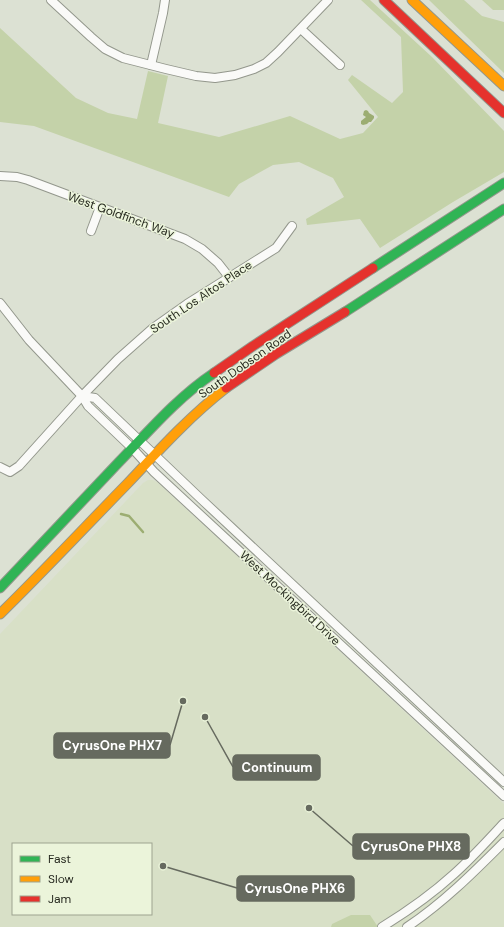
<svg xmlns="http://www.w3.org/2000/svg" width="504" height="927" viewBox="0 0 504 927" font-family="'DM Sans',sans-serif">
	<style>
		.built { fill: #d8e0c7; fill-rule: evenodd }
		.green { fill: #c4d2a9 }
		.water { fill: #9cad72 }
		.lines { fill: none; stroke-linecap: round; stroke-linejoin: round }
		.stream { stroke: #9cad72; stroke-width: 2.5 }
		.street-casing { stroke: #93978c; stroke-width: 10 }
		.fast-casing { stroke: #93978c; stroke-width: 11 }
		.slow-casing { stroke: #93978c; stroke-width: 11 }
		.jam-casing { stroke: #93978c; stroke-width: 11 }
		.street { stroke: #fafaf8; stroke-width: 8 }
		.fast { stroke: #30b455; stroke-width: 9 }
		.slow { stroke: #ff9f0a; stroke-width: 9 }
		.jam { stroke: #e5322d; stroke-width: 9 }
		.labels { text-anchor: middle; stroke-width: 3; stroke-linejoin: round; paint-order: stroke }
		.street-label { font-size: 12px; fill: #272a20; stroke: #ebf4da }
		.leader { fill: none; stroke: #666a5f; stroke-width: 1.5 }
		.callout-dot { fill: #666a5f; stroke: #ebf4da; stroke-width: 1.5 }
		.callout { fill: #666a5f; stroke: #666a5f; stroke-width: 1.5 }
		.callout-label { font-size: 13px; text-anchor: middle; font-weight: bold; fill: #fff }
	</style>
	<rect width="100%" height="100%" fill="#dce1d3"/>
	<path class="built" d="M148,480H153L157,482L504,804V927H0V634L143,483ZM13,844H151V914H13Z"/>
	<g class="green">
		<path d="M361,0H370L432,57L504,131V172L453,202L380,248L360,219L307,225L306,219L344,197L333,178L299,162L273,165L239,184L229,197L34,126L0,122V28L76,98L108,113L137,119L148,71L168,76L158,123L219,137L290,116L340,139L363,133L378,117L348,80L352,75L392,103L403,92L401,37Z"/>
		<path d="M429,0H464L482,16L504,22V73Z"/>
		<path d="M482,0H504V10H493Z"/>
		<path d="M351,915H370L378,927H331L332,924Z"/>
	</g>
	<path class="water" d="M366,110L368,111L369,113L374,116V118L371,122H369L367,124L363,125L361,124V121L366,117L363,115L364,111Z"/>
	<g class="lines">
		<path class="stream" d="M121,514L129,516L143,532"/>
		<g class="street-casing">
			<g id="street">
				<path d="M51,0L91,37L105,49L123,58L166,69L196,76L215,78L235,75L254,69L266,63L278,52L328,0"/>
				<path d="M301,29L340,65"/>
				<path d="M151,65L163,13L165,0"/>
				<path d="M0,176L17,177L28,180L185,239L202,249L218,263L229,277"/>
				<path d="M91,231L100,207"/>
				<path d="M0,303L29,340L82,396L88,406L132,448L154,472L504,796"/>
				<path d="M82,396L95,398L201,499L504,782"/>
				<path d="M0,467L10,472L19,466L82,396L118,359L153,328L187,304L276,248L292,226"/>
				<path d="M382,927C408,911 432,894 454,874C472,858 488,840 504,823"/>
				<path d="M407,927C443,903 473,873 504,842"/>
			</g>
		</g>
		<g class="fast-casing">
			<g id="fast">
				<path d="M373,268L504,183"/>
				<path d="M345,312L504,209"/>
				<path d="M0,588C40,546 79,504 119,462C149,431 178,397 214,373"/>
			</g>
		</g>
		<g class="slow-casing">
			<g id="slow">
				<path d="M412,0L504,86"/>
				<path d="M0,614C44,571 85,527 128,483C159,450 190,416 226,388"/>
			</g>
		</g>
		<g class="jam-casing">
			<g id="jam">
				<path d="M384,0L504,113"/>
				<path d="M214,373L253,346L373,268"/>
				<path d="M226,388L276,354L345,312"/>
			</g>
		</g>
		<use href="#street" class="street"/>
		<use href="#fast" class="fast"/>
		<use href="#slow" class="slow"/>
		<use href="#jam" class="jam"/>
	</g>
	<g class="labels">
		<g class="street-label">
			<text transform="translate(121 215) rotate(20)" y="4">West Goldfinch Way</text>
			<text transform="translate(201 297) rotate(-34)" y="4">South Los Altos Place</text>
			<text transform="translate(245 364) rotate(-35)" y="4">South Dobson Road</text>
			<text transform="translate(290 598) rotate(43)" y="4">West Mockingbird Drive</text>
		</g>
	</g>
	<path class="leader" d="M183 701L170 745M205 717L233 767M309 808L353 846M163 866L237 888"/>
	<g class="callout-dot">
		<circle cx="183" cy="701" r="4"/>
		<circle cx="205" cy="717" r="4"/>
		<circle cx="309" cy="808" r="4"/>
		<circle cx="163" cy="866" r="4"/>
	</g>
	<g class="callout">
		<rect x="54" y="733" width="116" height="25" rx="4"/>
		<rect x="233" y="755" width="87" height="25" rx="4"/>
		<rect x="353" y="834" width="116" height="25" rx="4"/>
		<rect x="237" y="876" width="117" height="25" rx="4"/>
	</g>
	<g class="callout-label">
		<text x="112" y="750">CyrusOne PHX7</text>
		<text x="277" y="772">Continuum</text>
		<text x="411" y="851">CyrusOne PHX8</text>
		<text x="295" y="893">CyrusOne PHX6</text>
	</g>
	<rect x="12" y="843" width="140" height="72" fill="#ebf4da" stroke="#9da390"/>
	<rect x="20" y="856" width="20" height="6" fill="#30b455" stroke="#9da390"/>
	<text x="48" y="863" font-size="12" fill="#272a20">Fast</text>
	<rect x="20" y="876" width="20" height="6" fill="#ff9f0a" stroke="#9da390"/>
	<text x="48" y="883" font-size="12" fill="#272a20">Slow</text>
	<rect x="20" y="896" width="20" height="6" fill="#e5322d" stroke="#9da390"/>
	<text x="48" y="903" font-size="12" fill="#272a20">Jam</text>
</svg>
